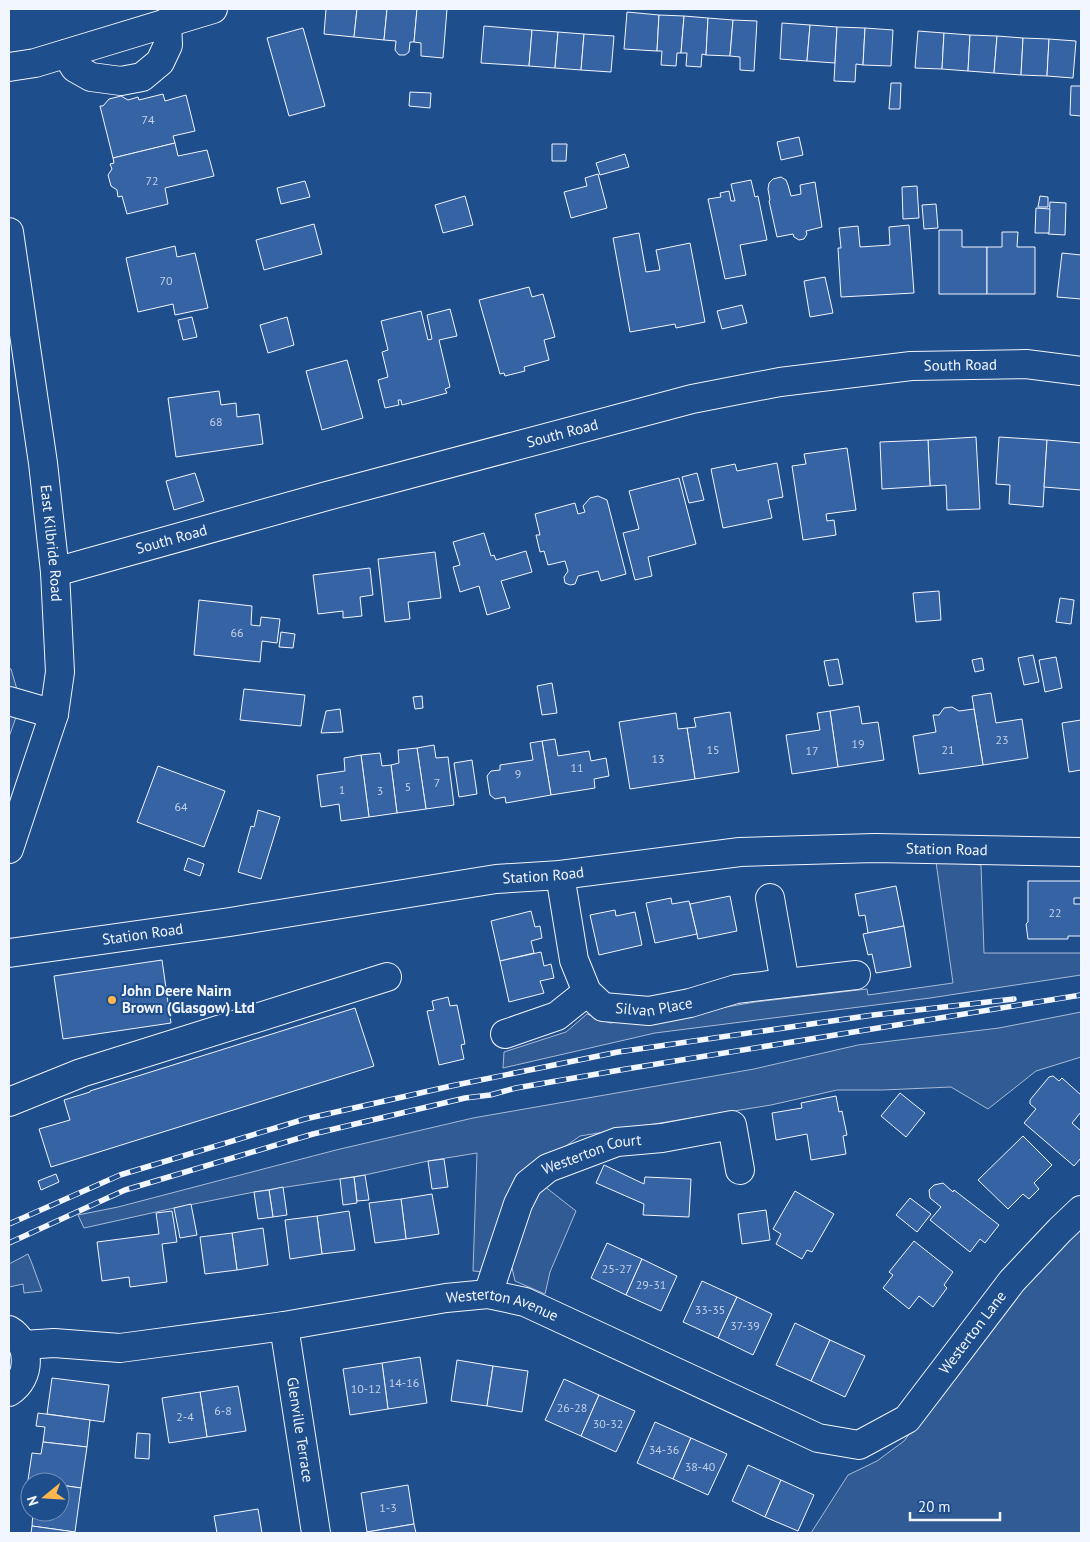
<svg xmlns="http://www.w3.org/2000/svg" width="1090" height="1542" viewBox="0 0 1090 1542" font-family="'PT Sans',sans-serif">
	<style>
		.built { fill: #305b95; stroke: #a8bbd7 }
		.building { fill: #3563a3; stroke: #f2f6ff }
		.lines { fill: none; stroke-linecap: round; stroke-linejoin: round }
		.minor-casing { stroke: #f2f6ff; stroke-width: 30 }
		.major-casing { stroke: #f2f6ff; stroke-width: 30 }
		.minor { stroke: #1f4e8c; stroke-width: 28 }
		.major { stroke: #1f4e8c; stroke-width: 28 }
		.rail-casing { stroke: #f2f6ff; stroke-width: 5.5 }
		.rail { stroke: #1f4e8c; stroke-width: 4; stroke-dasharray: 11; stroke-linecap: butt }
		.poi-dot { fill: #ffb74d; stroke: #1f4e8c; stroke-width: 2 }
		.labels { text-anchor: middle; stroke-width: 4; stroke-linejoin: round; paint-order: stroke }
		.number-label { font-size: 12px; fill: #c3d1e8 }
		.street-label { font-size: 15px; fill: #f2f6ff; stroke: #1f4e8c }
		.poi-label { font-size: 15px; font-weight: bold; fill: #f2f6ff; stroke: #1f4e8c; text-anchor: start }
	</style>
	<rect width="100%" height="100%" fill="#1f4e8c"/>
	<g class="built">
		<path d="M9,668L11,669L21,703L9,737Z"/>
		<path d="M936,862L981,865L984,953H1081V975L930,998L655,1033L503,1068L504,1052L566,1032L587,1014L610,1023L692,1013L755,1002L867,989L868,995L953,983Z"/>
		<path d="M1081,1012V1057L1036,1071L988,1109L951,1087L882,1090H837L771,1105L580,1136L539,1165L487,1272L473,1271L477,1153L428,1161L365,1175L254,1192L174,1208L84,1228L78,1215L118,1207L336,1150L473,1118L754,1069L858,1045L999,1028Z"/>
		<path d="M544,1186L576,1211L550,1272L545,1294L515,1281L510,1259L529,1207Z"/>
		<path d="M1081,1227V1533H811L848,1475L877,1461L904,1441L1001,1314L1044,1262Z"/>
		<path d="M28,1254L31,1261L42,1291L24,1293L23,1284L9,1287V1264Z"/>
	</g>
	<g class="building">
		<path d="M326,9H357L354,37L324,34Z"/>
		<path d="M357,9H387L384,40L354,37Z"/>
		<path d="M387,9H417L414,42H410L409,52L405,55H399L395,50L396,41L384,40Z"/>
		<path d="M417,9H447L443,58L421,56V43L414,42Z"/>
		<path d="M627,12L659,15L657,51L624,49Z"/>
		<path d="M659,15L684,16L681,53H677L676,66L661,65L662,51H657Z"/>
		<path d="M684,16L708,18L706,55L702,54L701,67L686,66L687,53H681Z"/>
		<path d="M708,18L733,20L730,56L706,55Z"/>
		<path d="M733,20L757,21L754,71L740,70V57L730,56Z"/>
		<path d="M782,23L810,25L807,61L780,59Z"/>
		<path d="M810,25L837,27L835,63L807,61Z"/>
		<path d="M484,26L532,30L529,66L481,63Z"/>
		<path d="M837,27L865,28L863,65L856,64L855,82L834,81Z"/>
		<path d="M303,28L325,106L289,116L267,38Z"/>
		<path d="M865,28L893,30L891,66L863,65Z"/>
		<path d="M532,30L558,32L555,68L529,66Z"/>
		<path d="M918,31L944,33L942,69L915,68Z"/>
		<path d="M558,32L584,34L581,70L555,68Z"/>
		<path d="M944,33L970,35L968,71L942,69Z"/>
		<path d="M584,34L614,36L611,72L581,70Z"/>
		<path d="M970,35L997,36L994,73L968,71Z"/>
		<path d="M997,36L1023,38L1021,75L994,73Z"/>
		<path d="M1023,38L1049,39L1047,76L1021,75Z"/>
		<path d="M1049,39L1076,41L1073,78L1047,76Z"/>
		<path d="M891,83H901L900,109H889Z"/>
		<path d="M1071,86H1081V116L1070,115Z"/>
		<path d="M410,92L431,93L430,108L409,106Z"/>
		<path d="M163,94L165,101L186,95L195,131L173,136L175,143L113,158L100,106H103L109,99L121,96L128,100L138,97L139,100Z"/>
		<path d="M799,137L803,155L781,160L777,142Z"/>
		<path d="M175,143L178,156L207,150L214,176L165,188L168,204L127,214L122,196L118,197L117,190L111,186L108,175L112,169L110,164L114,163L113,158Z"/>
		<path d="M552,144H567L566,161H552Z"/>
		<path d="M625,154L629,167L600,175L596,163Z"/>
		<path d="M598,174L607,208L571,218L564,192L587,186L585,178Z"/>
		<path d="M781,177L786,180L788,185L791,196L801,194L800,185L815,182L822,227L806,231L807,234L804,239L799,240L794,237L793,234L777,237L769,201L770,200L768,189L769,183L773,179Z"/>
		<path d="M751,180L755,197L758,196L767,240L740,245L746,275L725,279L708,199L721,197L720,193L729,191L731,201H735L731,184Z"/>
		<path d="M305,181L310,197L281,204L277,188Z"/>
		<path d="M917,186L919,218L903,219L902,187Z"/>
		<path d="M465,196L473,225L443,233L435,205Z"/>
		<path d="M1040,196L1048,197V207H1038Z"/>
		<path d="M1050,202L1066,203L1065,235L1048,234Z"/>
		<path d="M936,204L938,228L924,229L922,205Z"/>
		<path d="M1036,208L1050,209L1049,233H1035Z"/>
		<path d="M314,224L322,254L264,270L256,240Z"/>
		<path d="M909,225L914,293L841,297L838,248H841L839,228L858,226L860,247L890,245L889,227Z"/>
		<path d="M939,230H962V247H987V294H939Z"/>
		<path d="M1002,232H1018L1017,247H1035V294H987V247H1002Z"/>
		<path d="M639,233L646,272L660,270L656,250L690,243L705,322L676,328L675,324L630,332L613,238Z"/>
		<path d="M175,246L177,257L195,253L208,308L175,315L173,304L138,312L126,258Z"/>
		<path d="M1062,253L1081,255V299L1057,297Z"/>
		<path d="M825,277L833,313L810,317L804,281Z"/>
		<path d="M529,287L532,297L543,294L555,337L544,340L549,360L524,367L525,371L505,376L504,373L500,374L479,300Z"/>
		<path d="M742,305L747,323L722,329L717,311Z"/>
		<path d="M450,309L457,336L439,340L450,387L445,389L447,393L402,405L401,400H398L399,405L385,408L378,380L388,377L382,352L388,350L381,321L421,311L428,340L432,339L427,315Z"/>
		<path d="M192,317L197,337L183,340L178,320Z"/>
		<path d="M287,317L294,345L268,353L260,325Z"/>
		<path d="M347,360L363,418L322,430L306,371Z"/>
		<path d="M219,391L221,405L236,403L237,417L259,414L263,444L176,457L168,398Z"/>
		<path d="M976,437L980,509L947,510L946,485L930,486L928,440Z"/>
		<path d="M999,437L1047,440L1043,507L1009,504L1010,485L996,484Z"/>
		<path d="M928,440L930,486L882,489L880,442Z"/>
		<path d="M1047,440L1081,443V490L1044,487Z"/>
		<path d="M847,448L856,510L826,514L827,521L834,520L836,535L803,540L792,466L806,464L804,454Z"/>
		<path d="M777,463L783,497L768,500L772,518L723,528L711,469L735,464L737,471Z"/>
		<path d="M195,473L204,501L174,510L166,481Z"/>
		<path d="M697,473L704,500L689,503L682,477Z"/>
		<path d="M679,478L696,544L648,557L652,576L635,580L623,533L639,529L629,491Z"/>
		<path d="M598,496L607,500L626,574L601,581L598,571L578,576L575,584L570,585L565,583L564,577L568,571L565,561L548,565L544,551L540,552L536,535H540L535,514L575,503L578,514L585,512L583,506L590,498Z"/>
		<path d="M484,533L491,556L494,555L496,560L526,551L532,572L501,581L510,608L487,615L479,586L460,592L453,567L460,565L453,542Z"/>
		<path d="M435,552L441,598L408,602L410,619L385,622L378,559Z"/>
		<path d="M370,568L373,595L360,597L362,616L343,618V611L318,614L313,575Z"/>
		<path d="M939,591L941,620L916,622L913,593Z"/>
		<path d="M1060,598L1074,600L1071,624L1056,622Z"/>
		<path d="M199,600L252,606L251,625L260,626L261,617L280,619L277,643L262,641L260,662L194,655Z"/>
		<path d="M281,632L295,634L293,648L279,647Z"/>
		<path d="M1033,655L1039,682L1024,685L1018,658Z"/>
		<path d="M1056,657L1062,688L1045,692L1039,660Z"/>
		<path d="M982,658L984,670L975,672L972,660Z"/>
		<path d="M838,659L843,684L829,686L824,661Z"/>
		<path d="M552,683L557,713L542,715L537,686Z"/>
		<path d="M244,689L305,695L301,726L240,720Z"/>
		<path d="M991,693L996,723L1022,719L1028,758L983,765L972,696Z"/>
		<path d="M422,696L423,708L415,709L413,697Z"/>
		<path d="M859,706L862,724L878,722L884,760L838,767L830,711Z"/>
		<path d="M952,707L959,711L974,709L983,765L919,774L913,736L936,732L933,715H939L944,708Z"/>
		<path d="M340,709L343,732L321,733L326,711Z"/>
		<path d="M830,711L838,767L792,774L786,735L820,730L817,713Z"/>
		<path d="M730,712L739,772L695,779L687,728L696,727L694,718Z"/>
		<path d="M676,713L678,729L687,728L695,779L630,789L619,722Z"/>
		<path d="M1081,720V770L1069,772L1062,723Z"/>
		<path d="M555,739L558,756L589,751L591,761L606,758L609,776L594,779L595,788L551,795L542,741Z"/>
		<path d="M542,741L551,795L506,803L505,797L495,799L490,795L487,776L491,771L500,770V765L533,760L530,743Z"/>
		<path d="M434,745L436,758L448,757L454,805L426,809L417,748Z"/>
		<path d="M417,748L426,809L397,813L391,765L399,763L398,750Z"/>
		<path d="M380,753L382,766L391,765L397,813L369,817L361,755Z"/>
		<path d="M361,755L369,817L341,821L339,804L321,807L317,775L345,771L344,758Z"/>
		<path d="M472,760L477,794L459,797L454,763Z"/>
		<path d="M158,766L225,791L204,847L137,822Z"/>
		<path d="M258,810L280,817L261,879L238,872L251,826L254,827Z"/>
		<path d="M188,858L204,864L200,876L184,870Z"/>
		<path d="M1028,881H1081V898H1074V904H1081V936H1068V939H1028L1026,924L1028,922Z"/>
		<path d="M896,886L904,926L868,933L865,915L859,916L855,894Z"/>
		<path d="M730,896L737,931L698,939L690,904Z"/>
		<path d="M671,898L672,904L689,901L697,934L655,943L646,903Z"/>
		<path d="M615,910L616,916L635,912L642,945L599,955L590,915Z"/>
		<path d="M531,911L535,927L540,926L542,938L531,941L534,953L500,961L491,921Z"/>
		<path d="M904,926L911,967L876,973L872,954L868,955L863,934Z"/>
		<path d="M541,952L544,966L551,964L554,978L540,981L544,993L509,1002L500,961Z"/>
		<path d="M162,960L171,1023L63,1039L54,976Z"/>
		<path d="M448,997L450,1006L457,1005L465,1044L461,1045L464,1059L439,1065L427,1011L434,1010L432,1001Z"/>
		<path d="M355,1008L374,1066L51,1167L39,1129L70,1120L64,1100L90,1092V1091Z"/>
		<path d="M1053,1076L1059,1081L1062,1078L1081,1095V1112L1072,1123L1081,1131V1158L1074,1166L1024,1123L1036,1109L1030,1104V1100L1049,1077Z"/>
		<path d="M900,1093L925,1113L906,1137L881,1116Z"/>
		<path d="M836,1096L839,1112L842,1111L847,1135L843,1136L846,1154L811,1160L807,1134L776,1140L772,1113L802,1108L801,1103Z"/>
		<path d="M1023,1136L1052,1165L1034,1183L1039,1189L1029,1199L1023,1194L1008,1209L978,1180Z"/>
		<path d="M444,1159L448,1187L432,1189L428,1161Z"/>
		<path d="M604,1165L644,1184L645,1177L691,1179L689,1217L643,1215L644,1204L596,1183Z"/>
		<path d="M56,1174L59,1182L41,1190L38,1181Z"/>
		<path d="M365,1175L369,1200L357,1201L354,1177Z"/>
		<path d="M354,1177L357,1203L343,1205L340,1179Z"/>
		<path d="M943,1183L953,1192L954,1190L999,1225L985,1243L980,1239L970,1252L930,1220L941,1207L930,1198L929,1190L934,1185Z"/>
		<path d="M283,1187L287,1215L273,1217L269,1190Z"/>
		<path d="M269,1190L273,1217L258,1219L254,1192Z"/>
		<path d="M795,1191L834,1214L812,1252L807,1250L802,1259L776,1244L781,1234L773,1229Z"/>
		<path d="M432,1194L439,1234L406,1239L401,1199Z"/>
		<path d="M910,1198L931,1214L917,1232L896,1215Z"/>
		<path d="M401,1199L406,1239L375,1243L369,1203Z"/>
		<path d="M191,1204L197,1235L180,1238L174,1208Z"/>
		<path d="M766,1210L770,1240L742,1244L738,1214Z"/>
		<path d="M172,1211L177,1242L162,1244L167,1282L130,1287L129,1277L102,1281L97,1242L159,1234L156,1213Z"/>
		<path d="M349,1211L355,1250L322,1254L317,1216Z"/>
		<path d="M317,1216L322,1254L290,1259L285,1220Z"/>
		<path d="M263,1228L268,1265L237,1270L232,1233Z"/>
		<path d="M232,1233L237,1270L205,1274L200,1237Z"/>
		<path d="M914,1241L953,1272L944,1285L947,1288L933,1307L919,1296L909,1309L883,1288L893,1275L889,1272Z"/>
		<path d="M607,1243L642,1259L626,1295L591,1278Z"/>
		<path d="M642,1259L677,1276L661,1311L626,1295Z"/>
		<path d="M702,1281L737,1297L718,1338L683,1322Z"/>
		<path d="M737,1297L772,1314L753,1355L718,1338Z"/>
		<path d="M795,1323L830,1340L811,1381L776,1365Z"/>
		<path d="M830,1340L865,1356L845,1397L811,1381Z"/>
		<path d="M420,1357L427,1403L388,1409L382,1363Z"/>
		<path d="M457,1360L493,1366L487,1406L451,1401Z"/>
		<path d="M382,1363L388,1409L350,1415L343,1369Z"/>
		<path d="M493,1366L528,1371L522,1412L487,1406Z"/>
		<path d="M52,1378L109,1385L104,1422L47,1414Z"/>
		<path d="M564,1379L599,1395L581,1436L545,1420Z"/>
		<path d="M238,1386L246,1431L207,1437L200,1392Z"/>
		<path d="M200,1392L207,1437L169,1443L162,1398Z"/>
		<path d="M599,1395L635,1411L616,1452L581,1436Z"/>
		<path d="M38,1413L90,1420L87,1447L43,1442L45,1427L36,1426Z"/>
		<path d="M655,1422L691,1438L673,1479L637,1463Z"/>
		<path d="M137,1433L150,1434L149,1459L135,1458Z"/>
		<path d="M691,1438L727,1454L708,1495L673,1479Z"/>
		<path d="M43,1442L87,1447L81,1488L60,1485V1482L28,1480L32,1453L41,1454Z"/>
		<path d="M748,1465L781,1480L765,1517L732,1501Z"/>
		<path d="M28,1480L39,1482H30V1508H25Z"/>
		<path d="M781,1480L814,1495L798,1531L765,1517Z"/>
		<path d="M60,1485L81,1488L75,1532L32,1526L33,1512H60Z"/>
		<path d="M408,1485L414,1524L367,1532L361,1493Z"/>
		<path d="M258,1509L262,1533H217L214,1516Z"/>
		<path d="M414,1524L416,1533H368L367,1532Z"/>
		<path d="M32,1526L75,1532V1533H31Z"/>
	</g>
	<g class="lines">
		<g class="minor-casing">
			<g id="minor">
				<path d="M66,54L75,68L91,77L121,81L142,77L160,62L168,45L167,22"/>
				<path d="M9,67L35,63L213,9"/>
				<path id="s1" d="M55,572L327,496L692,399L780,382L911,366L1026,364L1081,371"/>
				<path d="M9,701L54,714"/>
				<path id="s2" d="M560,875L574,960L587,992L603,1007L649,1011L690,1003L736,989L856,975"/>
				<path d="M770,898L785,983"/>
				<path id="s3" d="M9,953L230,922L496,879L560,875L740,852L875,848L1081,852"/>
				<path d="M505,1034L557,1016L587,992"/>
				<path d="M9,1102L81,1073L387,977"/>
				<path id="s4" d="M488,1294L518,1204L528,1184L548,1168L617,1142L662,1138L732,1125L740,1170"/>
				<path id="s5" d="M284,1326L316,1533"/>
				<path d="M9,1330C31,1343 32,1378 9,1392"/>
				<path id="s6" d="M23,1345L54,1343L120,1348L284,1326L446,1298L488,1294L525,1302L818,1438L859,1445L907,1419L1012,1281L1060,1230L1081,1210"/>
			</g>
		</g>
		<g class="major-casing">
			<g id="major">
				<path id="s7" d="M9,232L43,463L55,572L60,672L54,714L9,849"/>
			</g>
		</g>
		<use href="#minor" class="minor"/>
		<use href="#major" class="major"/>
		<g class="rail-casing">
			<g id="rail">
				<path d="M9,1224L120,1175L305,1119L451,1086L618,1052L873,1015L1014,999"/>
				<path d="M9,1243L125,1190L313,1134L465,1098L490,1095L516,1088L626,1069L1081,995"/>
			</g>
		</g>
		<use href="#rail" class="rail"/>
	</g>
	<circle class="poi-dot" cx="112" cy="1000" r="5"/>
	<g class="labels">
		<g class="number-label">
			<text x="148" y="124">74</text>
			<text x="152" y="185">72</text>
			<text x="166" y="285">70</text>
			<text x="216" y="426">68</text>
			<text x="237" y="637">66</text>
			<text x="1002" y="744">23</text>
			<text x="858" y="748">19</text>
			<text x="713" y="754">15</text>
			<text x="948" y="754">21</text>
			<text x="812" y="755">17</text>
			<text x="658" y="763">13</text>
			<text x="577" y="772">11</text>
			<text x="518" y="778">9</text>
			<text x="437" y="787">7</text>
			<text x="408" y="791">5</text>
			<text x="342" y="794">1</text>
			<text x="380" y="795">3</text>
			<text x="181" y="811">64</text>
			<text x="1055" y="917">22</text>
			<text x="617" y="1273">25-27</text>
			<text x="651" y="1289">29-31</text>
			<text x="710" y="1314">33-35</text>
			<text x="745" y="1330">37-39</text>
			<text x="404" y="1387">14-16</text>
			<text x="366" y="1393">10-12</text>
			<text x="572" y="1412">26-28</text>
			<text x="223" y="1415">6-8</text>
			<text x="185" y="1421">2-4</text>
			<text x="608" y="1428">30-32</text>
			<text x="664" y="1454">34-36</text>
			<text x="700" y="1471">38-40</text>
			<text x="388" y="1512">1-3</text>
		</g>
		<g class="street-label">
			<text dy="5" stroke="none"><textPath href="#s1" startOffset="931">South Road</textPath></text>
			<text dy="5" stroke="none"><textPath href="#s1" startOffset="526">South Road</textPath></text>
			<text dy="5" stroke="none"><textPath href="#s1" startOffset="121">South Road</textPath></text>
			<text dy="5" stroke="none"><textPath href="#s7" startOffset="314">East Kilbride Road</textPath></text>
			<text dy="5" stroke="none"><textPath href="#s3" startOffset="945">Station Road</textPath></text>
			<text dy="5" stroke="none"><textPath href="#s3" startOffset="540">Station Road</textPath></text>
			<text dy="5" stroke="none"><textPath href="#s3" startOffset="135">Station Road</textPath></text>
			<text dy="5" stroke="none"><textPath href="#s2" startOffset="194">Silvan Place</textPath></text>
			<text dy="5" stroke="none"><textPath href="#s4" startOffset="189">Westerton Court</textPath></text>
			<text dy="5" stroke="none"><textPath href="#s6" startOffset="485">Westerton Avenue</textPath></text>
			<text dy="5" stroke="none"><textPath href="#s6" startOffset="1035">Westerton Lane</textPath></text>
			<text dy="5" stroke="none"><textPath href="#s5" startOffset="105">Glenville Terrace</textPath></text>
		</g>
		<g class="poi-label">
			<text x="122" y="996">John Deere Nairn<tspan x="122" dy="17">Brown (Glasgow) Ltd</tspan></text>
		</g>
	</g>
	<rect width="1090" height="1542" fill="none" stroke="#f2f6ff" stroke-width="20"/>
	<g transform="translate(45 1497) rotate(252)"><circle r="24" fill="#1f4e8c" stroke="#7391ba"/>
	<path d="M0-4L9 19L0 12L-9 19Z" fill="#ffb74d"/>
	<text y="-8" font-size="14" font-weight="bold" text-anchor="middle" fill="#f2f6ff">N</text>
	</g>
	<path d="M910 1512v8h90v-8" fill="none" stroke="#f2f6ff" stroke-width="2.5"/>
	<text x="918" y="1512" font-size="15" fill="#f2f6ff" stroke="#1f4e8c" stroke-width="4" paint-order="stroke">20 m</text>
</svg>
